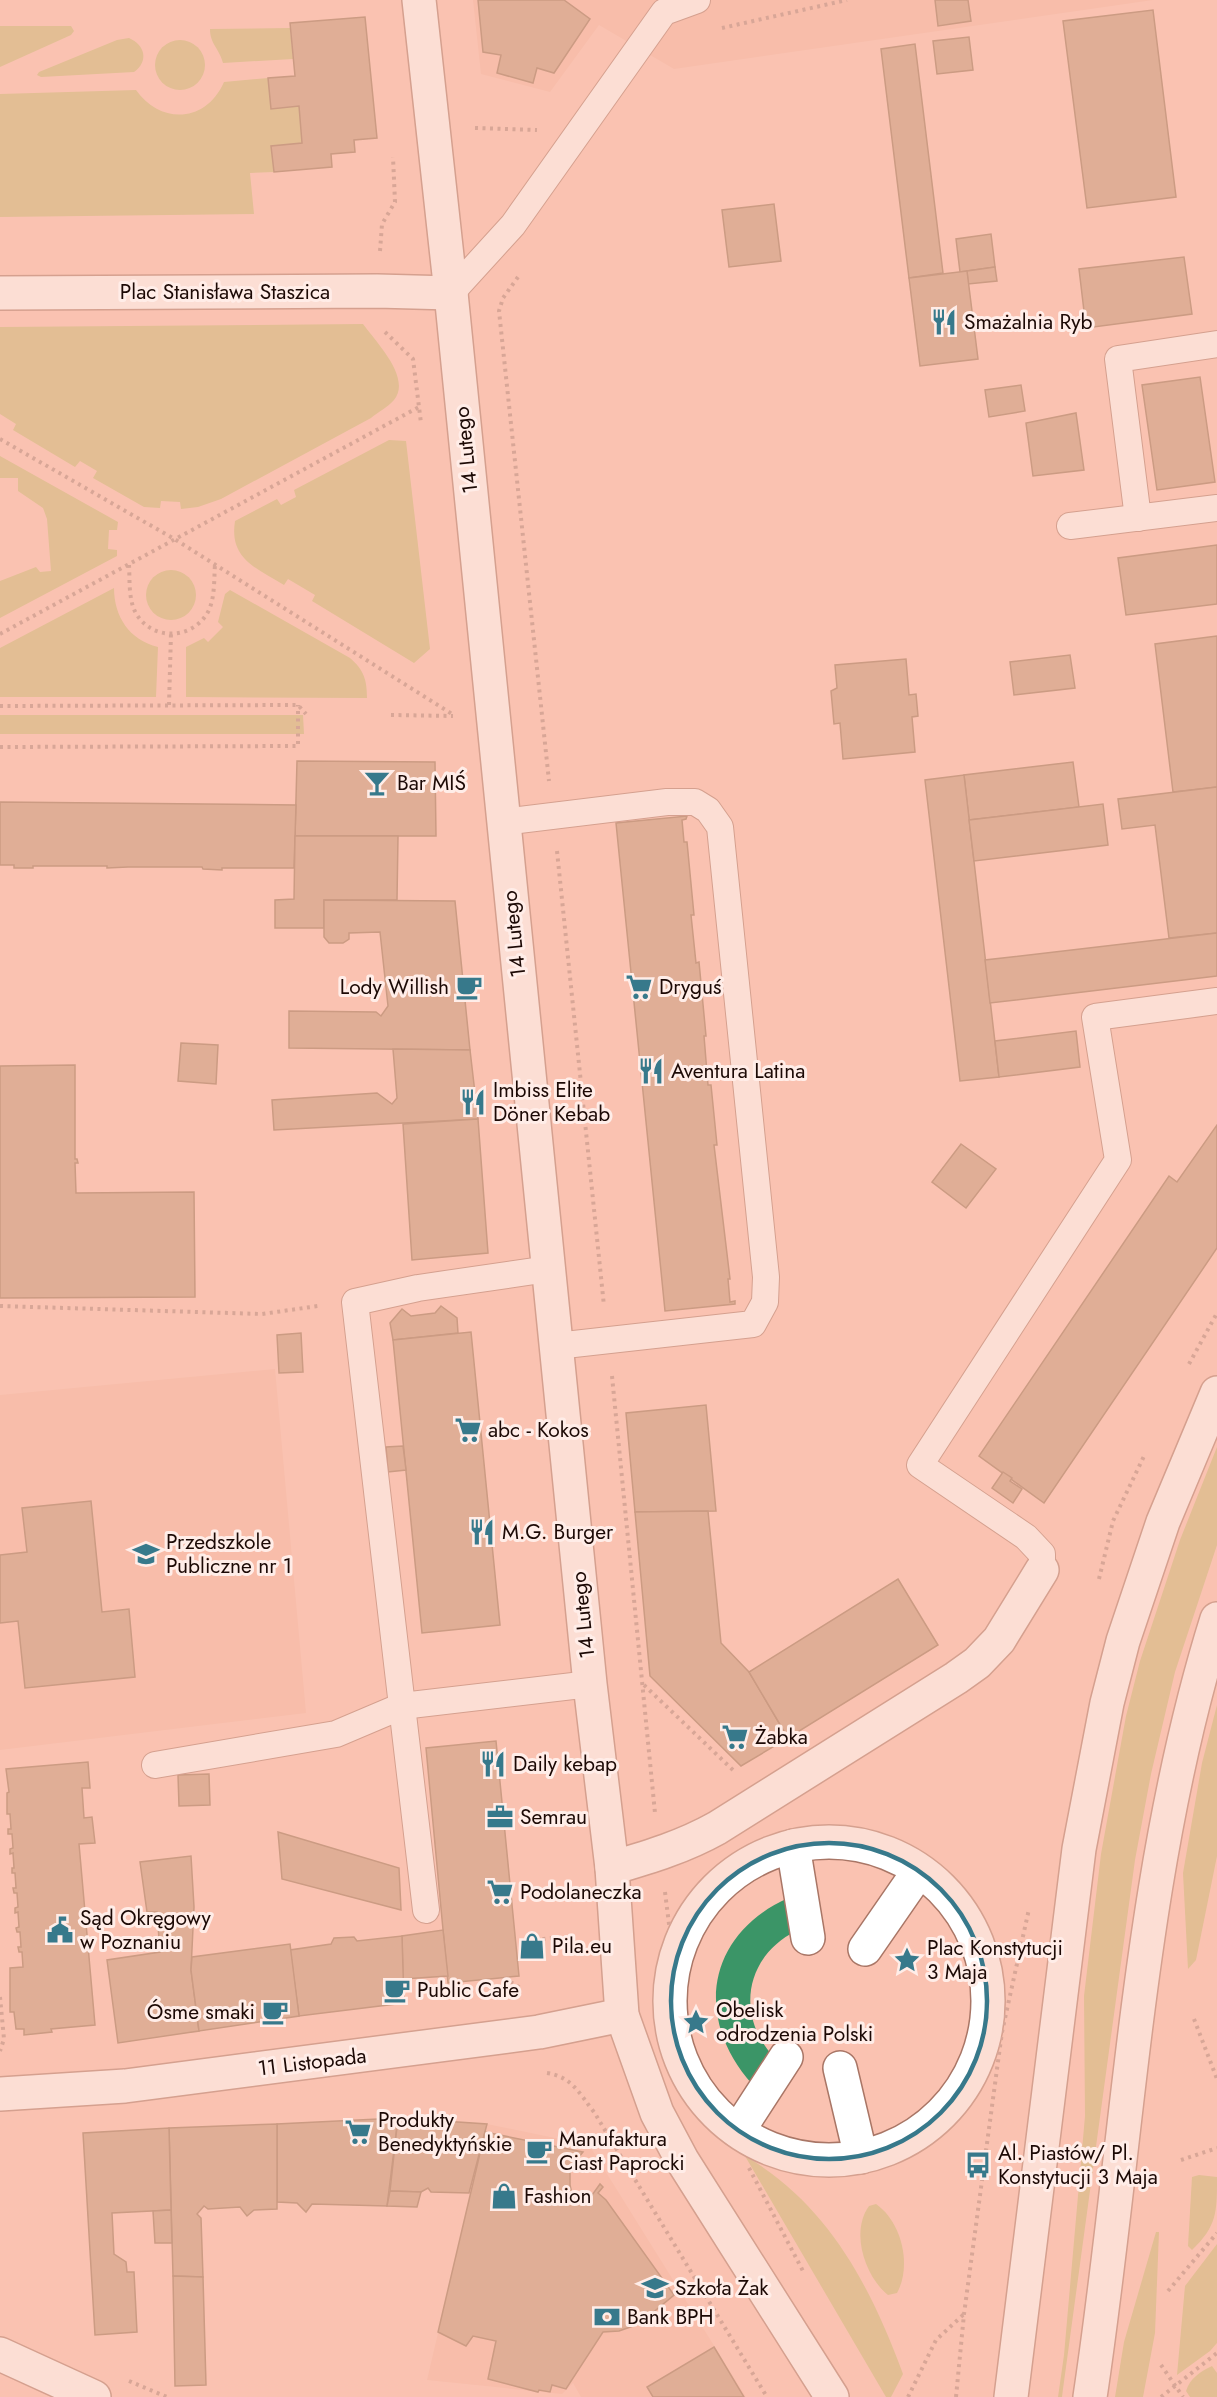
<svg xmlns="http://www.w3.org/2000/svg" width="1217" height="2397" viewBox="0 0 1217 2397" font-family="Jost,sans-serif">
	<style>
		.built { fill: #f5b6a3 }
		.green { fill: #c7b872 }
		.water { fill: #3b9567 }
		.building { fill: #c19676; stroke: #946b4c; stroke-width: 1.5 }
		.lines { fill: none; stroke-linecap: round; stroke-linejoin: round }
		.service-casing { stroke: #a97666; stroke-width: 28 }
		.pedestrian-casing { stroke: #a97666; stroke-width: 36 }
		.minor-casing { stroke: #a97666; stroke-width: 36 }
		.tertiary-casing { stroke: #a97666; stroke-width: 36 }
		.secondary-casing { stroke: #a97666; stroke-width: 36 }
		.path { stroke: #b08478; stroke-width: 4; stroke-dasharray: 3 4.5; stroke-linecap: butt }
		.service { stroke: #fff; stroke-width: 26 }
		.pedestrian { stroke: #fff; stroke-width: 33 }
		.minor { stroke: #fff; stroke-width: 33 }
		.tertiary { stroke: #fff; stroke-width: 33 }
		.secondary { stroke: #fff; stroke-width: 33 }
		.marked { fill: none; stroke: #37798b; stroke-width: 4.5; stroke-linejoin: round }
		.labels { text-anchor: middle; stroke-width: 6; stroke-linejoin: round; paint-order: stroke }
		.street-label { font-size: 21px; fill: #1c0905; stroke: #ffede8 }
		.poi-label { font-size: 21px; fill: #1c0905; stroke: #ffede8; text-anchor: start }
	</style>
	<rect width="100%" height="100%" fill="#fac2b1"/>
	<g class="built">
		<path d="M473,0H1153L674,69L599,25L550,92L481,74Z"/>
		<path d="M275,1369L306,1713L0,1750V1395Z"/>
		<path d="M487,2124L589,2145L746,2397H581L573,2383L562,2394L427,2380Z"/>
	</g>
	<g class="green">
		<path d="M0,26H71L74,31L71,35L0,67Z"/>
		<path d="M290,28L293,59L223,63C219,48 210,44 210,29Z"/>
		<path d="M129,38C145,45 149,61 134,72L41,77L37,75L39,72L117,40Z"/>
		<circle cx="180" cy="65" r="25"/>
		<path d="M268,78L271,109L299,106L302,143L272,146L274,172L250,173L254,214L0,217V94L136,90C161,125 206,123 224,82Z"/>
		<path d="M363,324C376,342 412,378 394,400C388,407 378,412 371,418L221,499L198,507L181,509L180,502L161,501L160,508L144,507L93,478L97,471L80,461L75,467L13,430L16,424L0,414V327Z"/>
		<path d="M389,440L406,441L430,649L414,663L312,601L315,595L288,579L284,585C256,568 229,559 235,521L277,499L281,505L296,497L294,490Z"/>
		<path d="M0,456L118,522L117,530H109L108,549L117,550V556L0,618V581L36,567L40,572L51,571L47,519L43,508L18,491V478H0Z"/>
		<circle cx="171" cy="595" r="25"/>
		<path d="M114,588C114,616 129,640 158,647L156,697H0V648Z"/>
		<path d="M230,590L350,658C364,670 367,680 367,698L186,697V647L204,638L208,642L223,627L218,622L225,594Z"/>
		<path d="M0,715H303L304,734H0Z"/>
		<path d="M1217,1447V1545L1175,1672L1151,1774L1135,1860L1063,2389L1062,2397H1058L1064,2355L1085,2116L1084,1996L1101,1854L1126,1716L1140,1661L1180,1540Z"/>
		<path d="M1217,1705V1856L1196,1960L1188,1969L1183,1873L1202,1763Z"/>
		<path d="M745,2156C828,2204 871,2287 903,2374L891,2397H886Z"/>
		<path d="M1199,2175L1217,2177C1217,2212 1217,2226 1192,2250L1188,2246L1192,2177Z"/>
		<path d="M876,2204C902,2222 912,2266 897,2293L888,2295C865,2277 850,2232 869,2206Z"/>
		<path d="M1156,2232H1159L1155,2333L1143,2397H1115L1124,2342Z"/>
		<path d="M1217,2244V2343L1210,2351L1177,2375L1185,2286Z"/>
		<path d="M1212,2366L1217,2373V2397H1190L1186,2391C1190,2378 1200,2372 1212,2366Z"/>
	</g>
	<path class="water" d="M788,1898L796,1931C746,1956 735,2014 773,2056L752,2084C694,2019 706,1935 788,1898Z"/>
	<g class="building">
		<path d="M478,0H564L590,19L554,73L537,68L533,83L497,73L501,55L483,52Z"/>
		<path d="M935,0H968L971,21L938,26Z"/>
		<path d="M1153,10L1176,197L1087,208L1063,21Z"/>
		<path d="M365,17L377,138L354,140L355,152L331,154L332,167L274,172L271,146L302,143L299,106L271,109L268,78L295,76L290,23Z"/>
		<path d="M969,37L973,70L937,74L933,41Z"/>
		<path d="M915,44L943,273L909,278L881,49Z"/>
		<path d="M774,204L781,261L729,267L722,210Z"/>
		<path d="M991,234L995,267L960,272L956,239Z"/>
		<path d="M1184,257L1192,314L1086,328L1079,269Z"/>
		<path d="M995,267L997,281L968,284L967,271Z"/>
		<path d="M967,271L978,359L920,366L909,278Z"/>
		<path d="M1200,377L1215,482L1157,490L1142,385Z"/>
		<path d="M1021,385L1025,411L989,417L985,390Z"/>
		<path d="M1076,413L1084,470L1033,476L1026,423Z"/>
		<path d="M1217,545V604L1126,615L1118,558Z"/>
		<path d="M1217,636V787L1173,792L1155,644Z"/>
		<path d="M1070,655L1075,688L1014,695L1010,662Z"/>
		<path d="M906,659L909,695L916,694L918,716L912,717L915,752L843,759L840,723L834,724L831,691L837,688L835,665Z"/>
		<path d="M297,761L435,762L436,836H295Z"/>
		<path d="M1073,762L1079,807L969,820L964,775Z"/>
		<path d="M964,775L999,1077L960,1081L925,780Z"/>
		<path d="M1217,787V933L1169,938L1155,825L1122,829L1118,799Z"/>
		<path d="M0,802L296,805L294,868H222V870L203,869L202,867H128L107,868V866H33V868H14V865H0Z"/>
		<path d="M1103,804L1108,845L974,861L969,820Z"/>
		<path d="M687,816L686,819L682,820L684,842H687L694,915H691L696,963L699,962L706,1036H704L708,1085H711L717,1145H714L730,1279H728L730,1302L735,1301V1304L665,1311L616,823Z"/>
		<path d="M295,836H398L397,900H324V928H275V900L294,899Z"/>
		<path d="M324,900L455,901L470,1050L289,1048V1011L376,1012L381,1016L388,1006L380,932L349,933V939L343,943H329L324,937Z"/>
		<path d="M1217,933V976L990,1003L985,960Z"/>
		<path d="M1076,1031L1080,1067L999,1077L995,1041Z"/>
		<path d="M181,1043L218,1045L216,1084L178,1081Z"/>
		<path d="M393,1049L470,1050L478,1119L274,1130L272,1100L377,1093L392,1104L397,1098Z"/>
		<path d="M75,1065V1159H77L78,1163H75L76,1193L194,1192L195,1297L0,1298V1066Z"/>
		<path d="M478,1119L488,1253L412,1260L403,1124Z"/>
		<path d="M1217,1125V1248L1044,1503L979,1456L1169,1176L1177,1182Z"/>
		<path d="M961,1144L996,1169L966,1208L932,1182Z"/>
		<path d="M441,1306L457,1318L458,1333L393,1340L390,1323L402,1309L411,1316L435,1313Z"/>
		<path d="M471,1332L500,1625L422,1633L393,1340Z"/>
		<path d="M301,1333L303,1372L279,1373L277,1335Z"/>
		<path d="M706,1405L716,1511L635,1512L626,1413Z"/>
		<path d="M403,1446L406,1470L388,1472L386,1447Z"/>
		<path d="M1003,1472L1012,1478L1010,1481L1022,1489L1013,1503L992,1488Z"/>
		<path d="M91,1501L102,1612L129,1609L135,1677L25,1688L18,1621L0,1623V1555L27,1552L22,1508Z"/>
		<path d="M708,1511L721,1643L749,1672L788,1738L741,1766L650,1676L635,1512Z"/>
		<path d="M898,1579L938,1645L788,1738L749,1672Z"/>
		<path d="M496,1741L519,1976L448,1983L426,1748Z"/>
		<path d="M88,1762L90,1788H82L84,1818L92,1817L95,1843L79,1844L95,2025L51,2029L52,2032L24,2035V2029H16L14,2012H10V1968L23,1967L22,1952H19L18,1947H21L20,1932H17L16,1928L19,1927L18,1912L15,1913V1908L18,1907L17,1893H14L13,1888H16L15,1873H12V1868H14L13,1853L10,1854V1849L13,1848L12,1834H8V1829H11L10,1814H7V1793L9,1792L6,1769Z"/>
		<path d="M209,1774L210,1805L179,1806L178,1775Z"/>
		<path d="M278,1832L399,1868L401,1910L282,1879Z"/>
		<path d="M191,1856L194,1907L191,1970L199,2031L118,2043L107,1960L160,1952L157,1912H147L140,1862Z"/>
		<path d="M443,1930L448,1976L403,1979L402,1936Z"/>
		<path d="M402,1936L404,2003L299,2016L290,1950L331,1944L334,1938L354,1937L357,1941Z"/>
		<path d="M290,1944L299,2016L199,2031L191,1970L192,1957Z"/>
		<path d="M398,2118L387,2206L312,2204L306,2212L297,2203L277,2202V2124Z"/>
		<path d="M398,2118L487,2124L469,2193L431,2192L428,2188L421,2192L390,2191Z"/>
		<path d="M277,2124V2209L254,2210L247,2216L240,2207L208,2209L204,2206L197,2214L201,2218L203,2277L173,2276L169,2128Z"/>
		<path d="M169,2128L171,2210L112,2213L114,2254L126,2262L127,2272H134L137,2332L95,2335L83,2133Z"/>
		<path d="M485,2132L583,2152L570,2168V2185L572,2194L590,2198L600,2184L603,2187L598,2193L606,2200L674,2295L639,2324L619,2331L603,2332L566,2389L552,2385L550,2392L539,2390L538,2392L488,2379L496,2341L473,2336L466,2346L438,2332Z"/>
		<path d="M390,2191L421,2192L417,2207L387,2206Z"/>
		<path d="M171,2210L172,2243H155L153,2211Z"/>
		<path d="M173,2276L203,2277L206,2385L175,2386Z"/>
		<path d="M714,2347L744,2397H653L647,2387Z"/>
	</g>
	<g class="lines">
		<g class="service-casing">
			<g id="service">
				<path d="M451,293L513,225L664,12L697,0"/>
				<path d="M1138,518L1118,359L1217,344"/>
				<path d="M1070,526L1217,508"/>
				<path d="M503,822L667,802H695L708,810L720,827L766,1277L765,1302L753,1324L556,1346"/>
				<path d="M1042,1570V1554L1026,1537L920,1465L1118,1160L1095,1017L1217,1001"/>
				<path d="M155,1765L336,1734L402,1706L355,1302L418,1288L548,1269"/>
				<path d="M426,1910L402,1706L590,1684"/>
			</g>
		</g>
		<g class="pedestrian-casing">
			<g id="pedestrian">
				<circle cx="829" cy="2001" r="159"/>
				<path d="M793,1846L808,1938"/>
				<path d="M612,1868C649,1857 683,1847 717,1828L956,1678L977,1663L999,1640L1042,1570"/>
				<path d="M865,1949L919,1871"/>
				<path d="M840,2068L861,2157"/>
				<path d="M738,2131L786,2057"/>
			</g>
		</g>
		<g class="minor-casing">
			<g id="minor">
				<path d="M419,0L451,293L590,1684L612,1868L622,2015L657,2113L682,2160L832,2397"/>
				<path d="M0,293L377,291L451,293"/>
				<path d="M0,2094L125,2086L539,2032L622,2015"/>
			</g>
		</g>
		<g class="tertiary-casing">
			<path id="tertiary" d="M0,2354L94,2397"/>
		</g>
		<g class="secondary-casing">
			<g id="secondary">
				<path d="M1011,2397L1079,1849L1107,1703L1123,1641L1163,1522L1217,1393"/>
				<path d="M1090,2397C1129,2138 1138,1871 1217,1619"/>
			</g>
		</g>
		<g class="path">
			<path d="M722,28L847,0"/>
			<path d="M475,128L537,130"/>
			<path d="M380,251L382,224L395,202L393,157"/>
			<path d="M518,277L503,298L499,311L549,781"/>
			<path d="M385,332L413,359L421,423"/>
			<path d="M0,439L176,540L452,714"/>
			<path d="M129,565C130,581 128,601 137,615C154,642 195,639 209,610C215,596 214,579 215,564"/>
			<path d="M0,634L419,407"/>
			<path d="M169,705L171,633"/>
			<path d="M0,706L298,705L306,714"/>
			<path d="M391,715L453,716"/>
			<path d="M0,747L298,746V705"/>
			<path d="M557,851L604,1306"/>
			<path d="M0,1306L262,1314L318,1306"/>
			<path d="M1189,1364L1217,1313"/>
			<path d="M612,1376L655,1813"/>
			<path d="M1099,1579L1113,1521L1145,1454"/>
			<path d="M644,1685L734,1771"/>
			<path d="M665,1892L674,1964"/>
			<path d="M535,1940L561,1937"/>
			<path d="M504,1978L522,1989"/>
			<path d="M0,1997L4,2039L0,2051"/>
			<path d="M1194,2019L1217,2079"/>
			<path d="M987,2023L1002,2032"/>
			<path d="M547,2073C572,2077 579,2093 594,2112L767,2397"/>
			<path d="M694,2084L708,2104"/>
			<path d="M1181,2160L1217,2148"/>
			<path d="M749,2168L804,2273"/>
			<path d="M1168,2291L1217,2233"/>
			<path d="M1161,2365L1183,2397"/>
			<path d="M129,2381L167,2397"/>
			<path d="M908,2397L936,2340L964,2314"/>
			<path d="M956,2397L964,2314L1002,2032L1029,1909"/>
			<path d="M1161,2397L1217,2353"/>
		</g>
		<use href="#service" class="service"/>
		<use href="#pedestrian" class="pedestrian"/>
		<use href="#minor" class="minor"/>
		<use href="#tertiary" class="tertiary"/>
		<use href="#secondary" class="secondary"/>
	</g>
	<path d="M0 0H1217V2397H0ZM671 2001a158 158 0 1 1 316 0a158 158 0 1 1-316 0Z" fill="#fac2b1" fill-opacity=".55" fill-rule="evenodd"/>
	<path class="marked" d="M671 2001a158 158 0 1 1 316 0a158 158 0 1 1-316 0Z"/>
	<defs>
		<g id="restaurant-bare" transform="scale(2.07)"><path d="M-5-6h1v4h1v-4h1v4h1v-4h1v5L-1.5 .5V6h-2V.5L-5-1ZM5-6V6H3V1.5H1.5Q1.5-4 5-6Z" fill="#37798b" stroke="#ffede8" stroke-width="2.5" paint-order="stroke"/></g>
		<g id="bar-bare" transform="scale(2.07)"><path d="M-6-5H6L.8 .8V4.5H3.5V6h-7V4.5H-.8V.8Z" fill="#37798b" stroke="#ffede8" stroke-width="2.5" paint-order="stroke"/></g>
		<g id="cafe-bare" transform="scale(2.07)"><path d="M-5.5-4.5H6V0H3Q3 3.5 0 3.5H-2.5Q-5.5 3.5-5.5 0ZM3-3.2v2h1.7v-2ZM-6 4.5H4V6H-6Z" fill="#37798b" stroke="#ffede8" stroke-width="2.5" paint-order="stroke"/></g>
		<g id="supermarket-bare" transform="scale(2.07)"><path d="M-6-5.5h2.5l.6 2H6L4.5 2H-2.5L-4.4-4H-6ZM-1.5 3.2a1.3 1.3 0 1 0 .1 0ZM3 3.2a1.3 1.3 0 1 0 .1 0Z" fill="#37798b" stroke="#ffede8" stroke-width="2.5" paint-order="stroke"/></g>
		<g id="school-bare" transform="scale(2.07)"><path d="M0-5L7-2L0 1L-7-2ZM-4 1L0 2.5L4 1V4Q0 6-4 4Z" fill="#37798b" stroke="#ffede8" stroke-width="2.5" paint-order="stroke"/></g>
		<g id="office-bare" transform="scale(2.07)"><path d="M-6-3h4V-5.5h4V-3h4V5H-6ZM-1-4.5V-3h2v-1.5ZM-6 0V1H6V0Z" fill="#37798b" stroke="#ffede8" stroke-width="2.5" paint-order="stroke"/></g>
		<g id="civic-bare" transform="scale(2.07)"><path d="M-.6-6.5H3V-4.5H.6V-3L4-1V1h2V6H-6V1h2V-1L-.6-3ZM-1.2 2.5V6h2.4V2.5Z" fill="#37798b" stroke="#ffede8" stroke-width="2.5" paint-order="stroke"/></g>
		<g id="shop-bare" transform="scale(2.07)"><path d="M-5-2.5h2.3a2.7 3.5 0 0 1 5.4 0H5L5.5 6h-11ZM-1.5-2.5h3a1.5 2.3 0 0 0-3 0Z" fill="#37798b" stroke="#ffede8" stroke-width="2.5" paint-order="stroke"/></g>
		<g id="sight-bare" transform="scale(2.07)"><path d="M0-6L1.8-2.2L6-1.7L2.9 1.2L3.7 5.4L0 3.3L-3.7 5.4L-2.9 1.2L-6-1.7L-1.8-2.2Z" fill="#37798b" stroke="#ffede8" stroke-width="2.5" paint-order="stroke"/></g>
		<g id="bus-bare" transform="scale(2.07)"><path d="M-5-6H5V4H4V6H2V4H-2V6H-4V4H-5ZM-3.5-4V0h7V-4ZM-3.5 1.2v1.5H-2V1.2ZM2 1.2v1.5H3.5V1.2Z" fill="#37798b" stroke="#ffede8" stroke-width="2.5" paint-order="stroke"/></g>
		<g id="bank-bare" transform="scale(2.07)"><path d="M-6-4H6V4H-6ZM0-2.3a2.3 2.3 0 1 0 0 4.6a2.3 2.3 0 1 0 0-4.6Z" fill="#37798b" stroke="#ffede8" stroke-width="2.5" paint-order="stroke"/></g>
	</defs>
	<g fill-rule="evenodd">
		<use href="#restaurant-bare" x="944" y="322"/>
		<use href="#bar-bare" x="377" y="783"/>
		<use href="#cafe-bare" x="469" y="987"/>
		<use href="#supermarket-bare" x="639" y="987"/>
		<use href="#restaurant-bare" x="651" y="1071"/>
		<use href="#restaurant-bare" x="473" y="1102"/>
		<use href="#supermarket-bare" x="468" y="1430"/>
		<use href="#restaurant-bare" x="482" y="1532"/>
		<use href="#school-bare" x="146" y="1554"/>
		<use href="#supermarket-bare" x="735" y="1737"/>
		<use href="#restaurant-bare" x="493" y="1764"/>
		<use href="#office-bare" x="500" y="1817"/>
		<use href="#supermarket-bare" x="500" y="1892"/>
		<use href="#civic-bare" x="60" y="1930"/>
		<use href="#shop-bare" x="532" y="1946"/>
		<use href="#sight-bare" x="907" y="1960"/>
		<use href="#cafe-bare" x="397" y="1990"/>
		<use href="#cafe-bare" x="275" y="2012"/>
		<use href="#sight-bare" x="696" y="2022"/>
		<use href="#supermarket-bare" x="358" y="2132"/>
		<use href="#cafe-bare" x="539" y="2151"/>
		<use href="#bus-bare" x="978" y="2165"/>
		<use href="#shop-bare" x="504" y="2196"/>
		<use href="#school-bare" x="655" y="2288"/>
		<use href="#bank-bare" x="607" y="2317"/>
	</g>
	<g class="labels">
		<g class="street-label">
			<text x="225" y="299">Plac Stanisława Staszica</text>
			<text transform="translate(466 450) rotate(-96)" y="7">14 Lutego</text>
			<text transform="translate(514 934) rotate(-96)" y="7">14 Lutego</text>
			<text transform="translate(583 1615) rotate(-96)" y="7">14 Lutego</text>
			<text transform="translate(312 2062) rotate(-7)" y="7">11 Listopada</text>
		</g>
		<g class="poi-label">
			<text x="964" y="329">Smażalnia Ryb</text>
			<text x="397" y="790">Bar MIŚ</text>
			<text x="449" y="994" text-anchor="end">Lody Willish</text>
			<text x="659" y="994">Dryguś</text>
			<text x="671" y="1078">Aventura Latina</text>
			<text x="493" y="1097">Imbiss Elite<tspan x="493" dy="24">Döner Kebab</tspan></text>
			<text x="488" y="1437">abc - Kokos</text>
			<text x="502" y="1539">M.G. Burger</text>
			<text x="166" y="1549">Przedszkole<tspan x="166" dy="24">Publiczne nr 1</tspan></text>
			<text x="755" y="1744">Żabka</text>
			<text x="513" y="1771">Daily kebap</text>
			<text x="520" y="1824">Semrau</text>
			<text x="520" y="1899">Podolaneczka</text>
			<text x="80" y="1925">Sąd Okręgowy<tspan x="80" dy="24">w Poznaniu</tspan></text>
			<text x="552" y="1953">Pila.eu</text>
			<text x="927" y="1955">Plac Konstytucji<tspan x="927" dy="24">3 Maja</tspan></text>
			<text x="417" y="1997">Public Cafe</text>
			<text x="716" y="2017">Obelisk<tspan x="716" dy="24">odrodzenia Polski</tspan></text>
			<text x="255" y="2019" text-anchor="end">Ósme smaki</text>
			<text x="378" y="2127">Produkty<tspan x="378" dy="24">Benedyktyńskie</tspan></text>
			<text x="559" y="2146">Manufaktura<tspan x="559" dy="24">Ciast Paprocki</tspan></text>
			<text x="998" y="2160">Al. Piastów/ Pl.<tspan x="998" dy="24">Konstytucji 3 Maja</tspan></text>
			<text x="524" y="2203">Fashion</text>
			<text x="675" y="2295">Szkoła Żak</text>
			<text x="627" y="2324">Bank BPH</text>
		</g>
	</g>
</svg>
